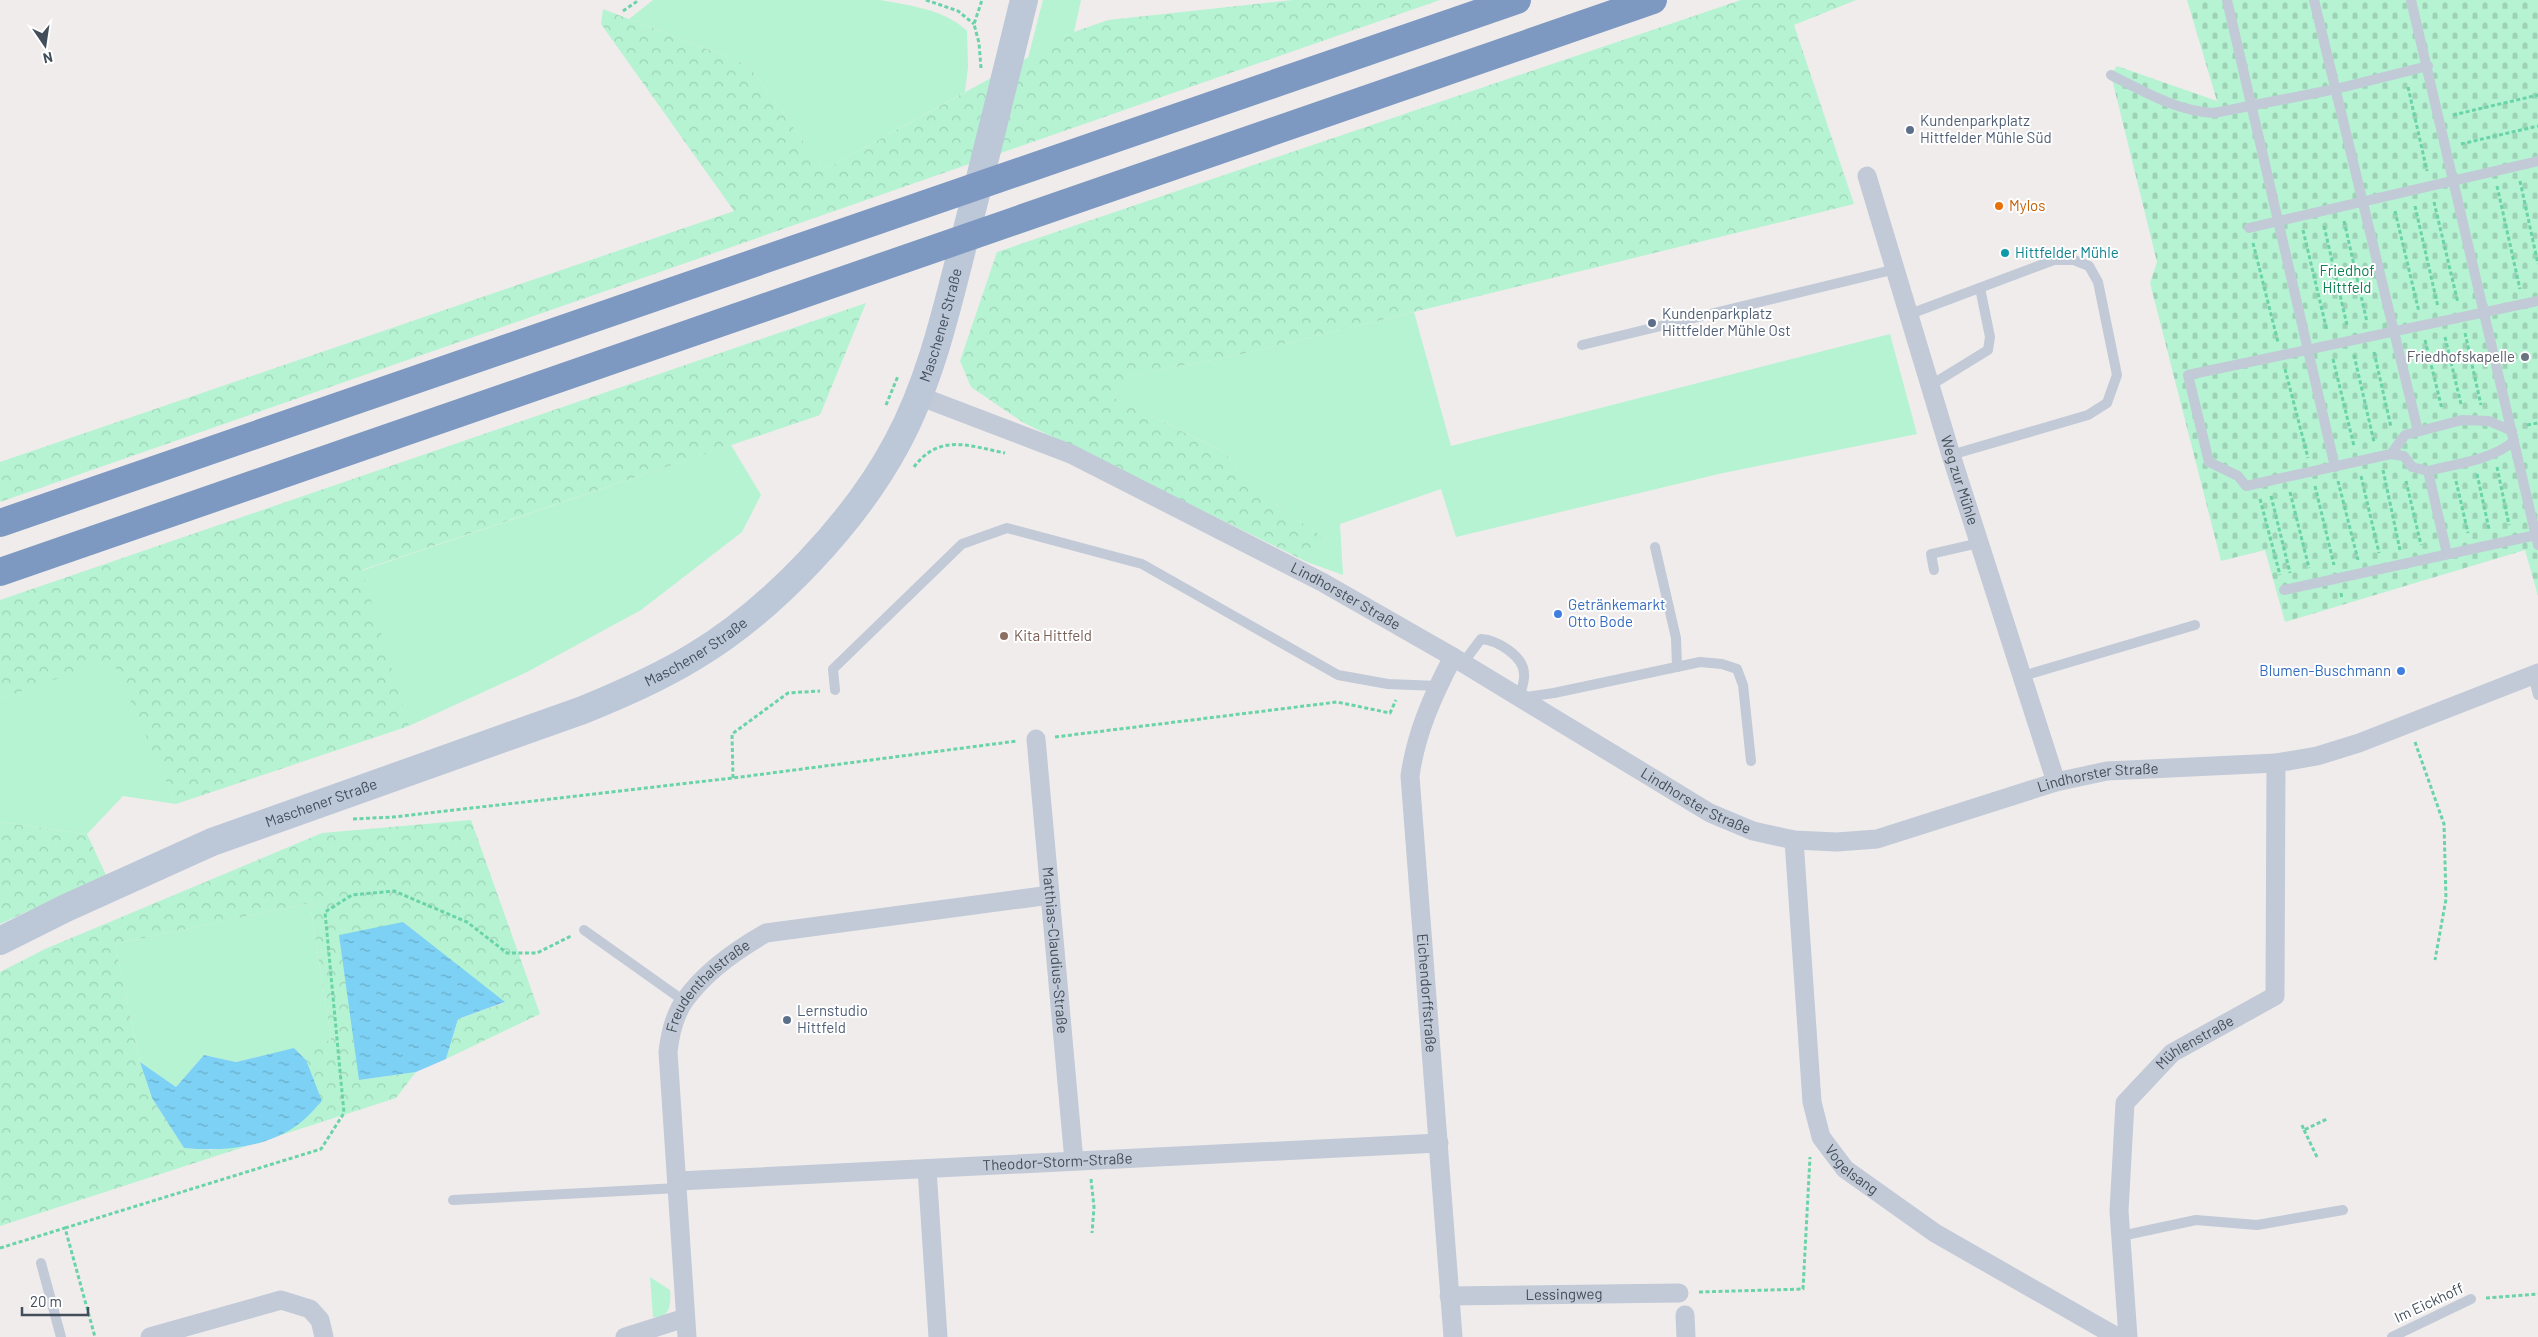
<svg xmlns="http://www.w3.org/2000/svg" width="2538" height="1337" viewBox="0 0 2538 1337" font-family="Barlow,sans-serif">
	<style>
		.grass { fill: #b5f3d2 }
		.forest { fill: url(#forest-crowns) }
		.cemetery { fill: url(#cemetery-stones) }
		.water { fill: url(#water-ripples) }
		.lines { fill: none; stroke-linecap: round; stroke-linejoin: round }
		.path { stroke: #6ad4a8; stroke-width: 3; stroke-dasharray: 4 2.5; stroke-linecap: butt }
		.service { stroke: #c1cad6; stroke-width: 10 }
		.minor { stroke: #c1cad6; stroke-width: 19 }
		.secondary { stroke: #bcc7d8; stroke-width: 28 }
		.motorway { stroke: #7e99c1; stroke-width: 28 }
		.service-dot { fill: #5c6f8a; stroke: #fff; stroke-width: 2 }
		.food-dot { fill: #e8710a; stroke: #fff; stroke-width: 2 }
		.culture-dot { fill: #0f9aa8; stroke: #fff; stroke-width: 2 }
		.worship-dot { fill: #6b7280; stroke: #fff; stroke-width: 2 }
		.shop-dot { fill: #3f7fe0; stroke: #fff; stroke-width: 2 }
		.education-dot { fill: #8d6e63; stroke: #fff; stroke-width: 2 }
		.labels { text-anchor: middle; stroke-width: 4; stroke-linejoin: round; paint-order: stroke }
		.service-label { font-size: 15px; fill: #4e5e75; stroke: #fff; text-anchor: start }
		.food-label { font-size: 15px; fill: #c56008; stroke: #fff; text-anchor: start }
		.culture-label { font-size: 15px; fill: #0d838f; stroke: #fff; text-anchor: start }
		.park-label { font-size: 15px; fill: #0d8352; stroke: #fff }
		.street-label { font-size: 15px; fill: #434e5b; stroke: #fff }
		.worship-label { font-size: 15px; fill: #5b616d; stroke: #fff; text-anchor: end }
		.shop-label { font-size: 15px; fill: #366cbe; stroke: #fff; text-anchor: start }
		.education-label { font-size: 15px; fill: #785e54; stroke: #fff; text-anchor: start }
	</style>
	<defs>
		<pattern id="forest-crowns" width="20" height="18" patternUnits="userSpaceOnUse" patternTransform="scale(1.25)"><rect width="20" height="18" fill="#b5f3d2"/><path d="M2 6a3 3 0 1 1 6 0M12 15a3 3 0 1 1 6 0" fill="none" stroke="#9dd2b7"/></pattern>
		<pattern id="cemetery-stones" width="16" height="16" patternUnits="userSpaceOnUse" patternTransform="scale(1.25)"><rect width="16" height="16" fill="#b5f3d2"/><path d="M2 7V4a2 2 0 0 1 4 0v3zM10 15v-3a2 2 0 0 1 4 0v3z" fill="#9dd2b7"/></pattern>
		<pattern id="water-ripples" width="26" height="14" patternUnits="userSpaceOnUse" patternTransform="scale(1.25)"><rect width="26" height="14" fill="#7dd1f4"/><path d="M2 4q2-2 4 0t4 0M15 11q2-2 4 0t4 0" fill="none" stroke="#68acc9"/></pattern>
	</defs>
	<rect width="100%" height="100%" fill="#f0ecec"/>
	<g class="grass">
		<path d="M653,0H880C909,5 946,10 967,31L968,67L965,92L824,170L748,65L629,19Z"/>
		<path d="M1043,0H1081L1074,32L1028,58Z"/>
		<path d="M1414,312L1451,446L1890,334L1917,434L1723,473L1456,537L1441,489L1340,524L1343,575L1307,562L1327,539L1282,510L1222,451L1114,398L1130,376L1238,355Z"/>
		<path d="M731,445L761,495L742,532L641,610L527,672L409,726L361,571Z"/>
		<path d="M112,658L176,804L123,796L87,834L0,822V699Z"/>
		<path d="M310,903L331,1040L236,1062L204,1055L176,1087L140,1062L115,944Z"/>
		<path d="M650,1277L670,1290C671,1302 671,1319 653,1317Z"/>
	</g>
	<g class="forest">
		<path d="M1293,0H1440L0,502V462L734,211L601,24L603,9L748,65L824,170L1074,32L1108,20Z"/>
		<path d="M1741,0H1856L1794,25L1854,204L1238,355L1130,376L1114,398L1222,451L1282,510L1327,539L1307,562L1024,423L971,387L960,361L997,252Z"/>
		<path d="M866,303L820,415L362,570L409,726L176,804L112,659L0,699V600Z"/>
		<path d="M471,820L540,1014L446,1059L458,1019L504,1003L403,922L359,1080L416,1072L396,1098L272,1138L299,1124L306,1060L294,1048L331,1040L310,903L115,944L140,1062L152,1098L184,1148L210,1150L247,1146L0,1226V972L45,949L322,833Z"/>
		<path d="M0,822L87,834L106,875L0,924Z"/>
	</g>
	<path class="cemetery" d="M2187,0H2538V596L2525,550L2285,622L2265,550L2221,561L2150,283L2157,262L2111,75L2117,66L2217,101Z"/>
	<g class="water">
		<path d="M403,922L505,1002L458,1019L446,1059L416,1072L359,1080L339,935Z"/>
		<path d="M294,1048L306,1060L322,1101C315,1108 308,1117 300,1123C268,1148 222,1152 184,1148L152,1098L140,1062L176,1087L204,1055L236,1062Z"/>
	</g>
	<g class="lines">
		<g class="path">
			<path d="M926,0L958,11L974,24"/>
			<path d="M623,11L639,0"/>
			<path d="M981,68L979,43L974,24L982,0"/>
			<path d="M2408,87L2427,171"/>
			<path d="M2453,115L2538,95"/>
			<path d="M2461,144L2538,126"/>
			<path d="M2520,181L2538,264"/>
			<path d="M2497,186L2520,289"/>
			<path d="M2434,202L2458,303"/>
			<path d="M2415,206L2438,307"/>
			<path d="M2395,211L2419,312"/>
			<path d="M2344,221L2367,322"/>
			<path d="M2324,226L2347,325"/>
			<path d="M2303,230L2327,331"/>
			<path d="M2253,243L2278,342"/>
			<path d="M2465,333L2481,405"/>
			<path d="M2445,337L2461,404"/>
			<path d="M2425,340L2442,409"/>
			<path d="M2374,352L2391,427"/>
			<path d="M2354,355L2374,442"/>
			<path d="M2333,359L2354,446"/>
			<path d="M2285,369L2308,458"/>
			<path d="M886,405L898,376"/>
			<path d="M2527,425L2538,423"/>
			<path d="M914,467C939,433 970,446 1005,453"/>
			<path d="M2497,467L2509,525"/>
			<path d="M2383,470L2400,550"/>
			<path d="M2477,474L2489,529"/>
			<path d="M2361,476L2379,553"/>
			<path d="M2338,481L2358,560"/>
			<path d="M2406,481L2421,545"/>
			<path d="M2456,481L2468,533"/>
			<path d="M2315,486L2334,565"/>
			<path d="M2290,492L2309,568"/>
			<path d="M2271,496L2290,573"/>
			<path d="M2260,499L2280,575"/>
			<path d="M2341,593L2342,599"/>
			<path d="M1055,737L1337,702L1390,713L1396,700"/>
			<path d="M2415,742L2444,824L2446,899L2435,960"/>
			<path d="M733,778L732,734L788,693L820,691"/>
			<path d="M353,819L394,817L733,778L1017,741"/>
			<path d="M2302,1125L2304,1130L2327,1119"/>
			<path d="M2304,1130L2317,1157"/>
			<path d="M1091,1179L1094,1207L1092,1233"/>
			<path d="M65,1228L321,1149L344,1113L325,912L352,895L394,891L467,922L507,953H537L571,936"/>
			<path d="M0,1248L65,1228L95,1337"/>
			<path d="M1699,1292L1803,1289L1810,1157"/>
			<path d="M2486,1298L2538,1294"/>
		</g>
		<g class="service">
			<path d="M2227,0L2335,467"/>
			<path d="M2314,0L2418,431"/>
			<path d="M2411,0L2538,545"/>
			<path d="M2111,75C2145,92 2176,111 2214,113L2336,89L2428,66"/>
			<path d="M2249,228L2538,161"/>
			<path d="M1910,314L2054,260H2074L2089,266L2098,282L2117,375L2107,403L2088,415L1951,455"/>
			<path d="M1582,345L1896,269"/>
			<path d="M1931,385L1988,350L1990,337L1980,288"/>
			<path d="M2512,431L2489,421L2462,420L2405,435L2391,454L2246,486L2238,476L2209,462L2188,375L2538,301"/>
			<path d="M2391,454L2404,456L2412,467L2428,471L2447,554"/>
			<path d="M2428,471C2458,463 2490,461 2514,441"/>
			<path d="M1655,547L1676,638L1677,667"/>
			<path d="M1934,570L1931,554L1979,543"/>
			<path d="M2284,590L2536,535"/>
			<path d="M1463,663L1481,639C1497,640 1524,656 1524,674C1525,681 1521,690 1519,698L1554,693L1700,662L1722,664L1737,669L1743,685L1751,761"/>
			<path d="M2533,675L2538,695"/>
			<path d="M2023,676L2195,625"/>
			<path d="M835,690L833,669L962,544L1007,528L1142,564L1338,675L1388,684L1438,686"/>
			<path d="M584,930L684,1001"/>
			<path d="M453,1200L678,1188"/>
			<path d="M2121,1236L2196,1220L2257,1225L2343,1210"/>
			<path d="M41,1263L61,1337"/>
			<path d="M2392,1337L2471,1299"/>
		</g>
		<g class="minor">
			<path id="s1" d="M1867,176L1951,455L2056,782"/>
			<path id="s2" d="M919,396L1071,454L1322,582L1453,657L1710,813L1753,831L1794,840L1837,842L1877,839L2056,782L2107,771L2276,763L2317,756L2359,743L2538,673"/>
			<path id="s3" d="M1453,657C1433,695 1416,733 1410,776L1453,1337"/>
			<path id="s4" d="M1036,739L1074,1161"/>
			<path id="s5" d="M1794,840L1812,1102L1821,1137L1845,1169L1935,1233L2117,1337"/>
			<path d="M927,1169L938,1337"/>
			<path id="s6" d="M678,1181L1439,1143"/>
			<path id="s7" d="M1449,1296L1679,1293"/>
			<path d="M1685,1315L1686,1337"/>
			<path d="M150,1337L281,1300L310,1309L320,1320L324,1337"/>
			<path d="M625,1337L685,1318"/>
			<path id="s8" d="M687,1337L668,1052C670,1034 674,1015 685,1000C705,972 736,950 766,933L1050,895"/>
			<path id="s9" d="M2128,1337L2119,1211L2125,1103L2172,1053L2275,996L2276,763"/>
		</g>
		<path class="secondary" id="s10" d="M0,941L66,908L212,842L583,710C622,694 659,678 695,656C772,610 855,522 897,443C930,382 946,312 963,245C984,164 1004,82 1024,0"/>
		<g class="motorway">
			<path d="M0,523L1517,0"/>
			<path d="M0,572L1653,0"/>
		</g>
	</g>
	<g class="service-dot">
		<circle cx="1910" cy="130" r="5"/>
		<circle cx="1652" cy="323" r="5"/>
		<circle cx="787" cy="1020" r="5"/>
	</g>
	<circle class="food-dot" cx="1999" cy="206" r="5"/>
	<circle class="culture-dot" cx="2005" cy="253" r="5"/>
	<circle class="worship-dot" cx="2525" cy="357" r="5"/>
	<g class="shop-dot">
		<circle cx="1558" cy="614" r="5"/>
		<circle cx="2401" cy="671" r="5"/>
	</g>
	<circle class="education-dot" cx="1004" cy="636" r="5"/>
	<g class="labels">
		<g class="service-label">
			<text x="1920" y="126">Kundenparkplatz<tspan x="1920" dy="17">Hittfelder Mühle Süd</tspan></text>
			<text x="1662" y="319">Kundenparkplatz<tspan x="1662" dy="17">Hittfelder Mühle Ost</tspan></text>
			<text x="797" y="1016">Lernstudio<tspan x="797" dy="17">Hittfeld</tspan></text>
		</g>
		<g class="food-label">
			<text x="2009" y="211">Mylos</text>
		</g>
		<g class="culture-label">
			<text x="2015" y="258">Hittfelder Mühle</text>
		</g>
		<g class="park-label">
			<text x="2347" y="276">Friedhof<tspan x="2347" dy="17">Hittfeld</tspan></text>
		</g>
		<g class="street-label">
			<text dy="5" stroke="none"><textPath href="#s10" startOffset="1175">Maschener Straße</textPath></text>
			<text dy="5" stroke="none"><textPath href="#s1" startOffset="318">Weg zur Mühle</textPath></text>
			<text dy="5" stroke="none"><textPath href="#s2" startOffset="472">Lindhorster Straße</textPath></text>
			<text dy="5" stroke="none"><textPath href="#s10" startOffset="755">Maschener Straße</textPath></text>
			<text dy="5" stroke="none"><textPath href="#s2" startOffset="1298">Lindhorster Straße</textPath></text>
			<text dy="5" stroke="none"><textPath href="#s2" startOffset="878">Lindhorster Straße</textPath></text>
			<text dy="5" stroke="none"><textPath href="#s10" startOffset="350">Maschener Straße</textPath></text>
			<text dy="5" stroke="none"><textPath href="#s4" startOffset="212">Matthias-Claudius-Straße</textPath></text>
			<text dy="5" stroke="none"><textPath href="#s8" startOffset="366">Freudenthalstraße</textPath></text>
			<text dy="5" stroke="none"><textPath href="#s3" startOffset="345">Eichendorffstraße</textPath></text>
			<text dy="5" stroke="none"><textPath href="#s9" startOffset="328">Mühlenstraße</textPath></text>
			<text dy="5" stroke="none"><textPath href="#s6" startOffset="380">Theodor-Storm-Straße</textPath></text>
			<text dy="5" stroke="none"><textPath href="#s5" startOffset="344">Vogelsang</textPath></text>
			<text dy="5" stroke="none"><textPath href="#s7" startOffset="115">Lessingweg</textPath></text>
			<text transform="translate(2429 1303) rotate(-25)" y="5">Im Eickhoff</text>
		</g>
		<g class="worship-label">
			<text x="2515" y="362">Friedhofskapelle</text>
		</g>
		<g class="shop-label">
			<text x="1568" y="610">Getränkemarkt<tspan x="1568" dy="17">Otto Bode</tspan></text>
			<text x="2391" y="676" text-anchor="end">Blumen-Buschmann</text>
		</g>
		<g class="education-label">
			<text x="1014" y="641">Kita Hittfeld</text>
		</g>
	</g>
	<g transform="translate(45 45) rotate(167)" stroke="#ffffff" stroke-width="4" paint-order="stroke">
	<path d="M0-4L9 19L0 12L-9 19Z" fill="#434e5b"/>
	<text y="-8" font-size="14" font-weight="bold" text-anchor="middle" fill="#434e5b">N</text>
	</g>
	<path d="M22 1307v8h66v-8" fill="none" stroke="#434e5b" stroke-width="2.5"/>
	<text x="30" y="1307" font-size="15" fill="#434e5b" stroke="#ffffff" stroke-width="4" paint-order="stroke">20 m</text>
</svg>
